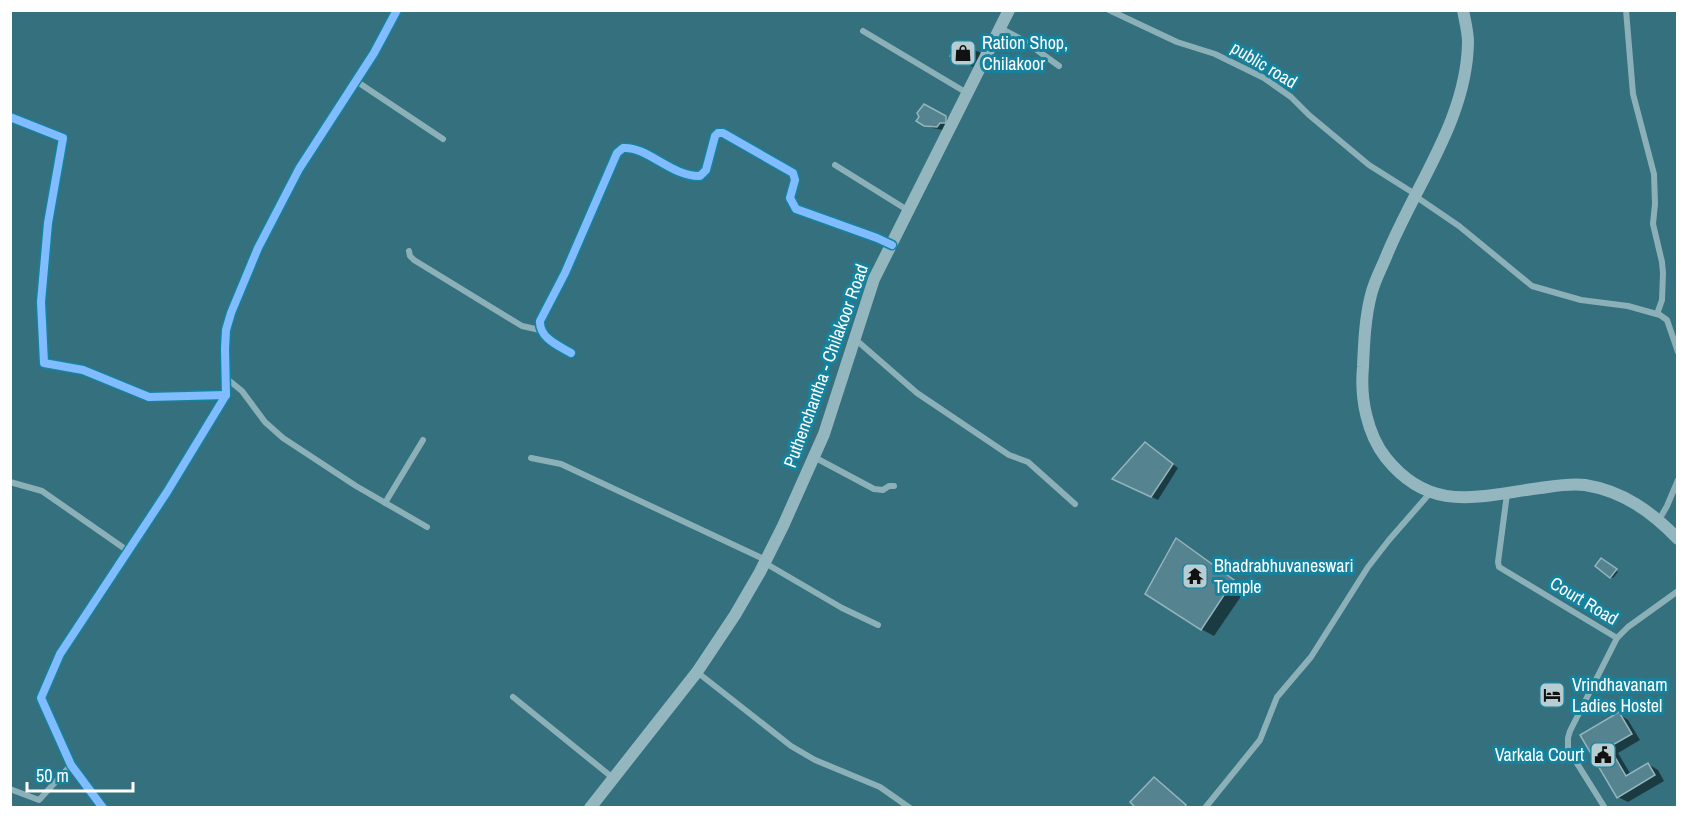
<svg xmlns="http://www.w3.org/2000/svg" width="1688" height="818" viewBox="0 0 1688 818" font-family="'Archivo Narrow',sans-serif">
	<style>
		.shadow { fill: #0007 }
		.building { fill: #558490; stroke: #94b5bd; stroke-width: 1.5 }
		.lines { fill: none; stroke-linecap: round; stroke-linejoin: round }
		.street { stroke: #8cb0b8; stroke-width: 6 }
		.secondary { stroke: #94b6be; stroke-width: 12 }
		.cycleway-casing { stroke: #15839e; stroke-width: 11 }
		.cycleway { stroke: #80bcff; stroke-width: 8 }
		.labels { text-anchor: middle; stroke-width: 6; stroke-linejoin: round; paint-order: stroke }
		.poi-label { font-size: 18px; fill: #fff; stroke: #15839e; text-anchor: start }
		.street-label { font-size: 18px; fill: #fff; stroke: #15839e }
	</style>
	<rect width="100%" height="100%" fill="#34707e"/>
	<g class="shadow">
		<path d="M960,43L981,53L973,67L952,56Z"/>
		<path d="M924,106L952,122L943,130L932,128L918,120Z"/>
		<path d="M1151,448L1178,468L1158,500L1120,481Z"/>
		<path d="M1189,548L1246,589L1214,636L1201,629Z"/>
		<path d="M1602,560L1618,572L1613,578L1610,577Z"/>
		<path d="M1619,714L1628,720L1640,740L1618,753L1631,775L1648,764L1658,770L1664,781L1628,802L1618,797L1582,736Z"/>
	</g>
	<g class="building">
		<path d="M960,41L975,49L966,65L950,56Z"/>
		<path d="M924,104L946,116V123H940L937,127L924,126L916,121L919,117L917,113Z"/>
		<path d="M1145,442L1173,464L1151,497L1112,479Z"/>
		<path d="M1176,538L1234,580L1201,630L1145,594Z"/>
		<path d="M1601,558L1617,569L1610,578L1595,566Z"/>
		<path d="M1619,712L1632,734L1609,747L1626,776L1648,763L1655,775L1617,798L1580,735Z"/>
		<path d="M1154,777L1186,805L1184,808H1136L1130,802Z"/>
	</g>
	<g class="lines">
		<g class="street">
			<path d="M1109,10L1177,42L1215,54L1264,78L1291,97L1309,115L1369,165L1415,194"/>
			<path d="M1626,10L1633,94L1654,174L1655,204L1653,224L1662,262L1663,273L1662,300L1657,314"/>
			<path d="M1000,28L1023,40L1059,66"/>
			<path d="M863,31L967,93"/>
			<path d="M356,81L443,139"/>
			<path d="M10,117L63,138L48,223L41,302L44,363L83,370L149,397L226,395"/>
			<path d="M835,165L909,211"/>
			<path d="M1415,196L1459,226L1532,286L1581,300L1628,306L1660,315L1667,320L1678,352"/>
			<path d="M409,251L410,256L414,260L522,326L540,330"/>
			<path d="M855,339L917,393L1009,455L1028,462L1075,504"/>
			<path d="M571,353C559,346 539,338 540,321L565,273L617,153L623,148C647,146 672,177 700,176L706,170L715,136L718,133H723L793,173L795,180L790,198L796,209L877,238L891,245"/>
			<path d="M226,378L242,391L265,422L283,438L356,486L427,527"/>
			<path d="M814,457L874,489L883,490L889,486H894"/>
			<path d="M531,458L561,464L766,560"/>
			<path d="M10,482L42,491L128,551"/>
			<path d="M1507,494L1498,562L1499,567L1617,638"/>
			<path d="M385,503L423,440"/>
			<path d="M1659,520L1667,506L1678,480"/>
			<path d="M765,563L842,608L878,625"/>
			<path d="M697,672L791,746L815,760L880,787L910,808"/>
			<path d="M513,697L613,778"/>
			<path d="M10,789L39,800L71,765"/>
			<path d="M103,808L71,765L41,698L60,654L167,492L226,395L225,349L226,330L231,313L258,248L299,169L374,53L397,10"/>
			<path d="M1205,808L1260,740L1277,697L1311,657L1368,567L1389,540L1430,493"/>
			<path d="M1605,808L1568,749V738L1570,731L1617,638L1628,627L1678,591"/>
		</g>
		<g class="secondary">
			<path d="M1463,10C1465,21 1468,32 1468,42C1467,120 1414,187 1386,257C1381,269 1374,282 1371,295C1365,318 1364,343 1363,367C1360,398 1367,434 1386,458C1431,514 1478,496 1540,488C1555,486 1570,483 1585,485C1623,491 1652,512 1678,539"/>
			<path d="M590,808L697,672L735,615L760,572L783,526L824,434L874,279L1009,10"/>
		</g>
		<g class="cycleway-casing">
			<g id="cycleway">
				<path d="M10,117L63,138L48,223L41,302L44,363L83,370L149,397L226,395"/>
				<path d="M571,353C559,346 539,338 540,321L565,273L617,153L623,148C647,146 672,177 700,176L706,170L715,136L718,133H723L793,173L795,180L790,198L796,209L877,238L892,245"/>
				<path d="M103,808L71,765L41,698L60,654L167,492L226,395L225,349L226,330L231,313L258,248L299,169L374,53L397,10"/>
			</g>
		</g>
		<use href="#cycleway" class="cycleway"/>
	</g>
	<defs>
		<g id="shop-square" transform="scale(1.35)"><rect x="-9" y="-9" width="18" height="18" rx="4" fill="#b8cdd2" stroke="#15839e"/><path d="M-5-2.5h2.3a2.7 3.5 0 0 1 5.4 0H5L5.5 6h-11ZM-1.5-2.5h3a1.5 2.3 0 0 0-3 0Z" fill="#111"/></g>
		<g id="temple-square" transform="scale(1.35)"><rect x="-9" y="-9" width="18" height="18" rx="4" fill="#b8cdd2" stroke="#15839e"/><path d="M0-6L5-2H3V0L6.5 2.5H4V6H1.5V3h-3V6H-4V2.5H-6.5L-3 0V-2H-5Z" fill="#111"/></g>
		<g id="hotel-square" transform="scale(1.35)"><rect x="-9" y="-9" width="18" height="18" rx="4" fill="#b8cdd2" stroke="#15839e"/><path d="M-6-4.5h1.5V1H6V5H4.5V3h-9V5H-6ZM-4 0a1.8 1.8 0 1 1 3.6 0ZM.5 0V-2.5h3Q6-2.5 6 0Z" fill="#111"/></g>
		<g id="civic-square" transform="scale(1.35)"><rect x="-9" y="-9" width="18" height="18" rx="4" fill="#b8cdd2" stroke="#15839e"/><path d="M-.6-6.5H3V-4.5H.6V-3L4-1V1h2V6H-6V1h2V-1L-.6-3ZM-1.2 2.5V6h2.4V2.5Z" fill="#111"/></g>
	</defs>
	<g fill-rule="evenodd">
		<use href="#shop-square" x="963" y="53"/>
		<use href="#temple-square" x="1195" y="576"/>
		<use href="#hotel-square" x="1552" y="695"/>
		<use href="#civic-square" x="1603" y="755"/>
	</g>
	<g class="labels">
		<g class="poi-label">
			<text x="982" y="49">Ration Shop,<tspan x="982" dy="21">Chilakoor</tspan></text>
			<text x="1214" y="572">Bhadrabhuvaneswari<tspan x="1214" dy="21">Temple</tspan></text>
			<text x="1572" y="691">Vrindhavanam<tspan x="1572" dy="21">Ladies Hostel</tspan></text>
			<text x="1584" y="761" text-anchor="end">Varkala Court</text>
		</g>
		<g class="street-label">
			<text transform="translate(1264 65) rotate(31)" y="6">public road</text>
			<text transform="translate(826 366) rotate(-70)" y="6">Puthenchantha - Chilakoor Road</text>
			<text transform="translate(1584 601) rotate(31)" y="6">Court Road</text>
		</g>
	</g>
	<rect width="1688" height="818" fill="none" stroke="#ffffff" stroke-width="24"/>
	<path d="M27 782v9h106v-9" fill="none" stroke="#ffffff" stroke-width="3"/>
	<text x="36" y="782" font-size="18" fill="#ffffff" stroke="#15839e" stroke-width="4.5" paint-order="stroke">50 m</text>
</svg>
